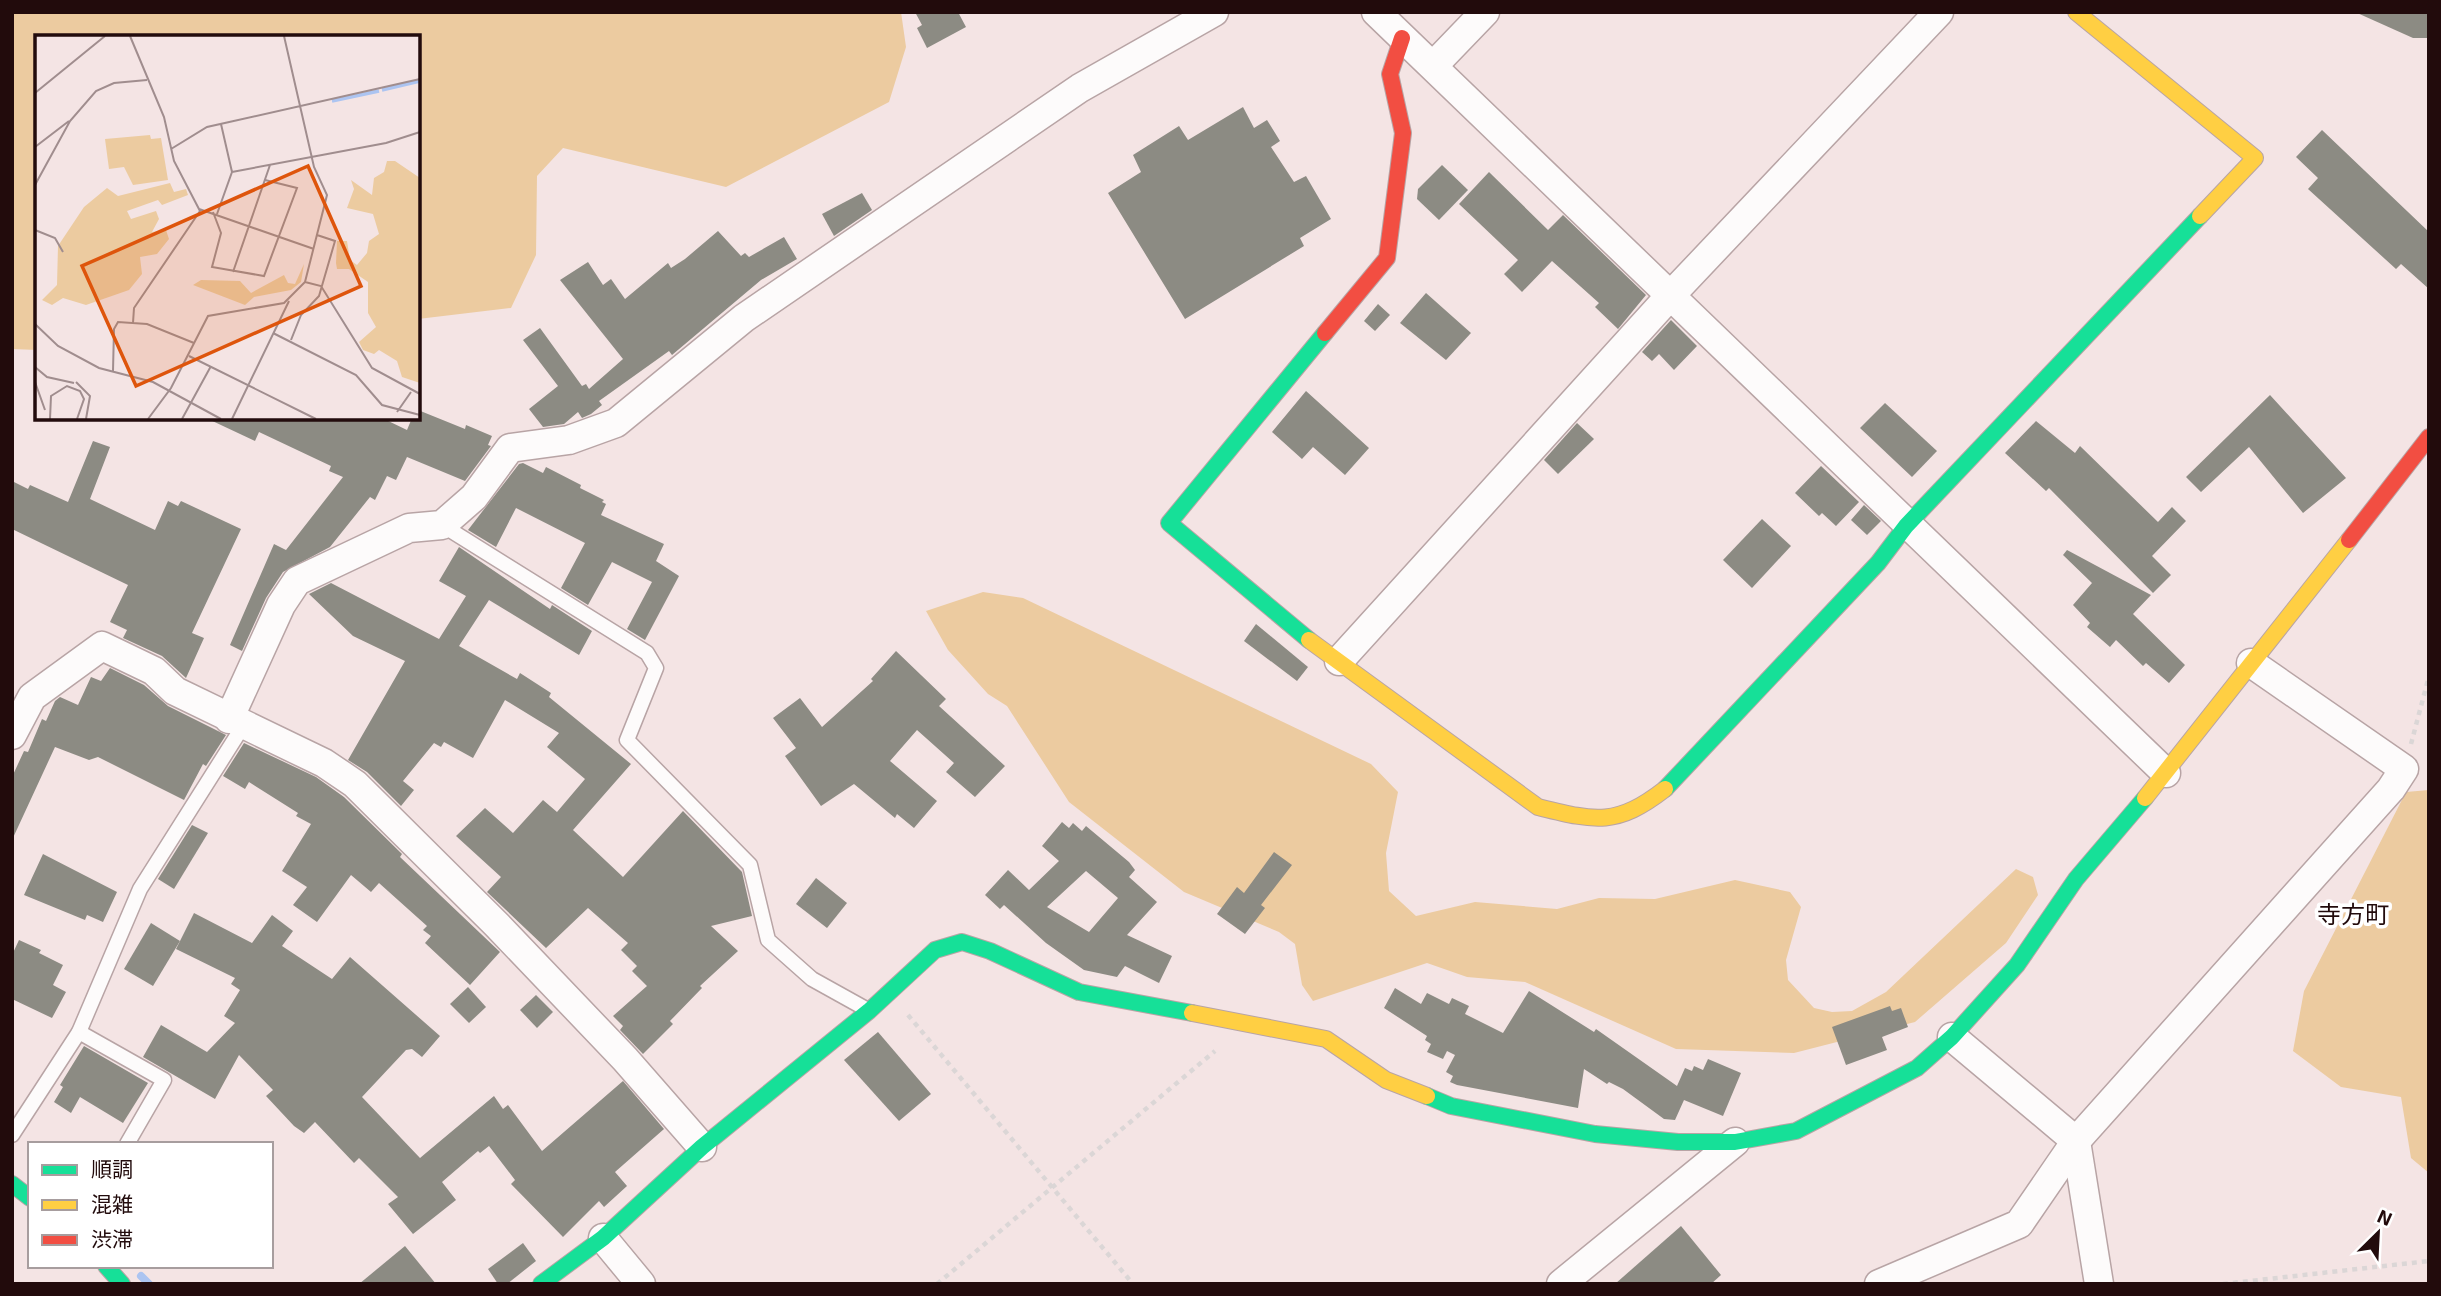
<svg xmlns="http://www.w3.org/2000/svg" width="2441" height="1296" viewBox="0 0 2441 1296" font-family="'Exo 2','Noto Sans JP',sans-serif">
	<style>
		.green { fill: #eccba0 }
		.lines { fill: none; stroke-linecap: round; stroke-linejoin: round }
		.stream { stroke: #acc4f1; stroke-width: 8 }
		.building { fill: #8c8b83; fill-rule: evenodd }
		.lane-casing { stroke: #b8a4a5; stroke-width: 17 }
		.street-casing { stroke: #b8a4a5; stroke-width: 31 }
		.fast-casing { stroke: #b8a4a5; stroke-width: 18 }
		.slow-casing { stroke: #b8a4a5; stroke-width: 18 }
		.jam-casing { stroke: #b8a4a5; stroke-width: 18 }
		.path { stroke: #dbd6d6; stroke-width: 4.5; stroke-dasharray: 5 5; stroke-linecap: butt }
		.lane { stroke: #fdfbfb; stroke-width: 14 }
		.street { stroke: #fdfbfb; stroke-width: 28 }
		.fast { stroke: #16e098; stroke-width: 16 }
		.slow { stroke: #ffcf43; stroke-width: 16 }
		.jam { stroke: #f24e42; stroke-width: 16 }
		.labels { text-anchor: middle; stroke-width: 7; stroke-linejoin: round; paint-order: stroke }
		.quarter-label { font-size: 24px; fill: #220b0c; stroke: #fff }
		.inset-river { fill: none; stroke: #acc4f1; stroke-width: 3.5 }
		.inset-road { fill: none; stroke: #a08d8e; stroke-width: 2 }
		.view { fill: #de550c; fill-opacity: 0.15; stroke: #de550c; stroke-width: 3.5 }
		.inset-edge { fill: none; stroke: #220b0c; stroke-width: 3.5 }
	</style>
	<rect width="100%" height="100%" fill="#f4e4e4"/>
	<g class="green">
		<path d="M12,12H901L906,47L889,102L726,187L563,148L537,176L536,255L511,308L418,319V37H37V350L12,349Z"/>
		<path d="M983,592L1023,598L1371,764L1398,792L1386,853L1389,891L1416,916L1475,902L1557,909L1599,898L1655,899L1735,880L1790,892L1801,907L1786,960L1788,980L1814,1008L1832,1012L1852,1011L1886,992L2016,869L2033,877L2038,895L2006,943L1915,1022L1794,1053L1676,1049L1525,982L1467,977L1427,963L1313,1001L1302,985L1295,944L1279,932L1184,892L1069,802L1007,706L988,694L948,650L926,611Z"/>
		<path d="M2429,790V1173L2411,1158L2401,1097L2341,1087L2293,1051L2304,991L2406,792Z"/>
	</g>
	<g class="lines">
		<path class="stream" d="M141,1276L149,1284"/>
	</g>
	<g class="building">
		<path d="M915,12H958L966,27L927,48L917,28L922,25Z"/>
		<path d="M2355,12H2429V38H2413Z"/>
		<path d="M1243,107L1254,128L1267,120L1280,141L1271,147L1294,182L1306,176L1331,219L1300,238L1304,246L1185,319L1108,193L1141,172L1133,155L1179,126L1188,140Z"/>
		<path d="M2322,130L2429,232V289L2401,264L2396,269L2308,189L2318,178L2296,157Z"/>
		<path d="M1442,165L1468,190L1439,220L1417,199L1418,189Z"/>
		<path d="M1489,172L1548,230L1563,215L1646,295L1618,329L1595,307L1599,303L1552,261L1522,292L1504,274L1518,260L1459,204Z"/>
		<path d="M862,193L872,210L834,236L822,214Z"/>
		<path d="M718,231L741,256L745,253L749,257L784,237L797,259L761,280L672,355L669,351L599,401L602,405L591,414L582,418L578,412L564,424L543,427L529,409L558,386L523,340L540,328L582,386L586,384L589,389L623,359L560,280L588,262L603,285L611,279L625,299L668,263L671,268L685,259Z"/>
		<path d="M1426,293L1471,333L1446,360L1400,323Z"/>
		<path d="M1378,304L1390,315L1375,331L1364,321Z"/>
		<path d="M1671,320L1697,346L1674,370L1659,354L1652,361L1642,352Z"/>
		<path d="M1306,391L1369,448L1345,475L1313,447L1302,459L1272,432Z"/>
		<path d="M2270,395L2346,478L2303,513L2249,447L2201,492L2186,477Z"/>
		<path d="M1885,403L1937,451L1912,477L1860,428Z"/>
		<path d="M418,410L465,429L466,425L492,436L488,445L491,446L465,481L407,457L396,480L387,476L375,500L370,497L330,547L283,572L266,598L242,651L230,645L274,544L286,550L343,477L329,471L331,466L259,432L255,441L206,418H382L407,430L412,418H418Z"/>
		<path d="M2036,421L2075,453L2080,446L2158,522L2172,507L2186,521L2152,556L2171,575L2153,593L2049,488L2046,491L2005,453Z"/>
		<path d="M1577,423L1594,439L1558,474L1544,460Z"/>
		<path d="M93,441L110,447L90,499L155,530L168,501L178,506L181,501L241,529L192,633L204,638L186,678L162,656L123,638L127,630L110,622L128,585L12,529V481L28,489L30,485L68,502Z"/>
		<path d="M523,463L543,473L546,467L581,485L580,488L604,500L602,502L606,504L601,515L664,544L656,561L679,576L645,640L627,629L652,582L612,562L588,605L561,588L585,543L516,508L496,547L468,530L519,464Z"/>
		<path d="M1821,466L1859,502L1836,526L1822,513L1819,516L1795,493Z"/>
		<path d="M1864,505L1881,521L1867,535L1851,520Z"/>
		<path d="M1762,519L1791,546L1752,588L1723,560Z"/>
		<path d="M459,547L550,609L552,605L592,631L579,655L489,600L459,646L517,679L520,673L551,693L549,697L631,764L573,830L623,877L683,811L742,872L752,916L711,926L738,951L700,986L702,988L670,1021L673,1024L643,1054L620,1030L623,1026L613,1016L647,986L632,971L637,966L621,950L628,943L588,908L546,948L487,892L501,877L456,836L485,808L513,833L543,800L557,812L585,779L547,747L559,733L505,700L473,758L444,742L441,747L434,743L403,781L414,790L401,806L367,772L348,760L405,661L353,636L309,594L331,583L439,639L466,596L439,581Z"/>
		<path d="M2067,550L2151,595L2133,614L2185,665L2169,683L2146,663L2143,666L2116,640L2110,647L2087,627L2090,623L2073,605L2092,583L2063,555Z"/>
		<path d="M1256,624L1308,667L1297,681L1244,641Z"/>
		<path d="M896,651L946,699L939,706L1005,766L975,797L946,772L954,763L917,730L890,761L937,801L914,828L897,814L895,818L854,784L821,806L785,756L796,748L773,718L800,698L822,727L873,681L871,679Z"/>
		<path d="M110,668L144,685L168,706L226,735L206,766L203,764L184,800L98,757L89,760L55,747L12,840V777L24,751L28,752L42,719L46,721L55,701L60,697L78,705L91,677L101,681Z"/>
		<path d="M244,743L316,777L344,797L402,854L400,857L500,952L470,985L425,943L431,936L423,930L427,926L379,883L371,892L351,875L317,922L293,905L307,887L282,871L311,824L296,816L298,813L249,782L245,789L223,776Z"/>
		<path d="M1062,822L1069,828L1073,823L1082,831L1086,826L1129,862L1135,870L1129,877L1157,902L1127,935L1172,956L1159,983L1125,966L1117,977L1084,970L1046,943L1004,905L1000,909L985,895L1008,870L1029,890L1059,861L1042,846ZM1086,871L1118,898L1089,932L1047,907Z"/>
		<path d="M192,825L208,833L174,889L158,879Z"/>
		<path d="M1274,852L1292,865L1261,905L1265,908L1245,934L1217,914L1237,887L1244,893Z"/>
		<path d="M43,854L117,892L103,922L87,915L85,920L24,895Z"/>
		<path d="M816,878L847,903L827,928L796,904Z"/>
		<path d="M194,913L252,943L272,915L293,931L282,946L332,979L350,957L440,1036L422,1057L412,1049L406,1050L362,1097L420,1158L494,1096L503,1109L508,1105L542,1151L623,1081L664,1129L615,1172L627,1186L604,1207L599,1201L563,1237L511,1184L515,1180L489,1146L480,1153L478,1151L442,1182L456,1200L413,1234L388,1204L398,1197L359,1158L354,1163L315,1122L304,1133L294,1126L266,1096L273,1090L239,1055L215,1099L143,1057L161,1025L207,1052L235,1023L224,1016L240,990L231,984L235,978L176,949Z"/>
		<path d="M151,923L180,941L153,986L124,969Z"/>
		<path d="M19,940L41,950L39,953L63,965L53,985L66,992L52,1018L12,999V955Z"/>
		<path d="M468,987L486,1007L469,1023L450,1004Z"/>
		<path d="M1395,988L1421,1004L1427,993L1449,1004L1452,998L1469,1006L1465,1014L1503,1033L1529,991L1594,1032L1596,1029L1677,1086L1685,1068L1692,1071L1694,1066L1703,1070L1708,1059L1741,1073L1723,1116L1684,1100L1675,1120L1664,1119L1623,1089L1609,1082L1607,1084L1584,1069L1578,1108L1457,1085L1450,1082L1453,1076L1446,1072L1455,1055L1447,1051L1443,1059L1427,1052L1431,1044L1425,1040L1427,1036L1384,1008Z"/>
		<path d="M536,995L553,1012L537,1028L520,1010Z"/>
		<path d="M1890,1006L1892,1011L1901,1008L1908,1027L1882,1037L1887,1050L1846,1065L1832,1027Z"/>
		<path d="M878,1032L931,1094L899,1121L844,1060Z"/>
		<path d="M84,1046L148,1083L123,1123L80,1097L71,1113L54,1102L63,1087L60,1085Z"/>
		<path d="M1681,1226L1721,1275L1711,1284H1615Z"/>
		<path d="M523,1243L536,1261L507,1284H498L488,1269Z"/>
		<path d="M405,1246L436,1284H359Z"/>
	</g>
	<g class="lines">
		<g class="lane-casing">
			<g id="lane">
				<path d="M442,525L647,653L656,668L627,740L750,865L768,940L812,979L866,1009"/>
				<path d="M79,1032L164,1080L127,1144"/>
				<path d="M12,1135L79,1032L140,889L245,723"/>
			</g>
		</g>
		<g class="street-casing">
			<g id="street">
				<path d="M1376,12L2166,773"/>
				<path d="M1433,66L1485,12"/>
				<path d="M1339,661L1669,297L1939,12"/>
				<path d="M229,719L281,605L297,581L409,528L442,525L474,497L510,448L569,440L616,423L744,318L1080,88L1214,12"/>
				<path d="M12,735L32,697L102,646L154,671L175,691L324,763L355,784L497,925L625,1059L702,1147"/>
				<path d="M1952,1037L2076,1141L2099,1284"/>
				<path d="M603,1238L641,1284"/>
				<path d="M1561,1284L1735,1142"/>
				<path d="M1879,1284L2019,1224L2076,1141L2391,789L2404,769L2251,663"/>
			</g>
		</g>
		<g class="fast-casing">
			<g id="fast">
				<path d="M1309,640L1169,523L1325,333"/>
				<path d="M1665,789L1878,563L1906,526L2200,216"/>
				<path d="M1427,1096L1451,1106L1595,1134L1678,1142H1735L1796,1131L1917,1068L1952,1037L2017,965L2076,879L2145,798"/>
				<path d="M12,1184L30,1198"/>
				<path d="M106,1266L122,1284"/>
				<path d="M541,1284L603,1238L702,1147L869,1011L935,950L962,942L990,951L1079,992L1192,1013"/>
			</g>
		</g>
		<g class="slow-casing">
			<g id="slow">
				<path d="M2076,12L2255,158L2200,216"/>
				<path d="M1309,640L1538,807C1595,821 1616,827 1665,789"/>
				<path d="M2145,798L2349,540"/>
				<path d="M1192,1013L1326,1039L1386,1080L1427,1096"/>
			</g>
		</g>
		<g class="jam-casing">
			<g id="jam">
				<path d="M1325,333L1387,258L1403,133L1390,74L1402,38"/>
				<path d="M2349,540L2429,437"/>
			</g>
		</g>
		<g class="path">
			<path d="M2411,744L2429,676"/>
			<path d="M908,1015L1133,1284"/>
			<path d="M937,1284L1215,1051"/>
			<path d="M2223,1284L2429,1261"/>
		</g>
		<use href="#lane" class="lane"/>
		<use href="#street" class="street"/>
		<use href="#fast" class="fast"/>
		<use href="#slow" class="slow"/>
		<use href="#jam" class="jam"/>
	</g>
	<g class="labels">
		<g class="quarter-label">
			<text x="2353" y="923">寺方町</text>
		</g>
	</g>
	<g transform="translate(35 35)">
		<rect width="385" height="385" fill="#f4e4e4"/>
		<path d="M115,100L116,104L126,103L133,145L98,150L89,132L74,134L70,104ZM352,126H360L385,143V348L367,342L362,326L344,315L339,319L328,315L324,307L341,292L333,278V247L314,234H302L301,228L302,206H312L315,225L322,230L332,218L334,206L344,199L338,179L312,173L319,154L316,145L337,160L339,143L349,137ZM135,148L139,157L151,154L153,160L127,170L123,165L92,176L96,184L121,176L124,184L117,197L131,195L134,204L122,219L105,222L107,239L94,255L51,270L28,263L17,270L7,265L22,250L23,211L49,172L72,153L83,161ZM269,229L266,247L256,255L219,262L210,270L158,250L166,245L205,246L216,258L249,240L253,248L260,249Z" fill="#eccba0"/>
		<path class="inset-river" d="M347,55L385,46M297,66L344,56"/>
		<path class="inset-road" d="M95,1L129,82L139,126L165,176L99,273L98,288M0,58L70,1M0,112L34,86M136,114L172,92L385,44M197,137L351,108L385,97M0,150L35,86L61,56L79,48L112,45M164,174L279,214M178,177L186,198L177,232L229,241L262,153L230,145M182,179L197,137L186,89M0,195L20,203L28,217M198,237L235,130M270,247L286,251L337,333L385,359M0,289L23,311L64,333L118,347L186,384M238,298L321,340L347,370L385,380M256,305L266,280L284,261L300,206L282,200M154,321L281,384M0,332L12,342L39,348M78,336L79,294L83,287L112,289L159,308M0,347L10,375M41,347L55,361L51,384M362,377L376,357M15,384L16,361L32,351L45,356L49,364L42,384M113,384L136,353L173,281L249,268L270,247L292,160L279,132L249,1M147,384L176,331M197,384L254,266"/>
		<path class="view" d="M273,131L326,251L101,351L47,231Z"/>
		<rect width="385" height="385" class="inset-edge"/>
	</g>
	<rect width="2441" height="1296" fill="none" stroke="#220b0c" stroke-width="28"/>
	<rect x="28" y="1142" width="245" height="126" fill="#ffffff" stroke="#a79d9e" stroke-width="2"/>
	<rect x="42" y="1165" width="35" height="10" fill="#16e098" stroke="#a79d9e" stroke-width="2"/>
	<text x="91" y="1177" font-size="21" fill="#220b0c">順調</text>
	<rect x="42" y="1200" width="35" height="10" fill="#ffcf43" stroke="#a79d9e" stroke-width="2"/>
	<text x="91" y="1212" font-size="21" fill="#220b0c">混雑</text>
	<rect x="42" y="1235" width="35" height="10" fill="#f24e42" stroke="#a79d9e" stroke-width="2"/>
	<text x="91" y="1247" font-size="21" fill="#220b0c">渋滞</text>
	<g transform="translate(2378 1233) rotate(24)" stroke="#ffffff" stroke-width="5" paint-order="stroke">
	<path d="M0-5L12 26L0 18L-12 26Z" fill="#220b0c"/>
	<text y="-10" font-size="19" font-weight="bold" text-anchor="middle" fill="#220b0c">N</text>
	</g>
</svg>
